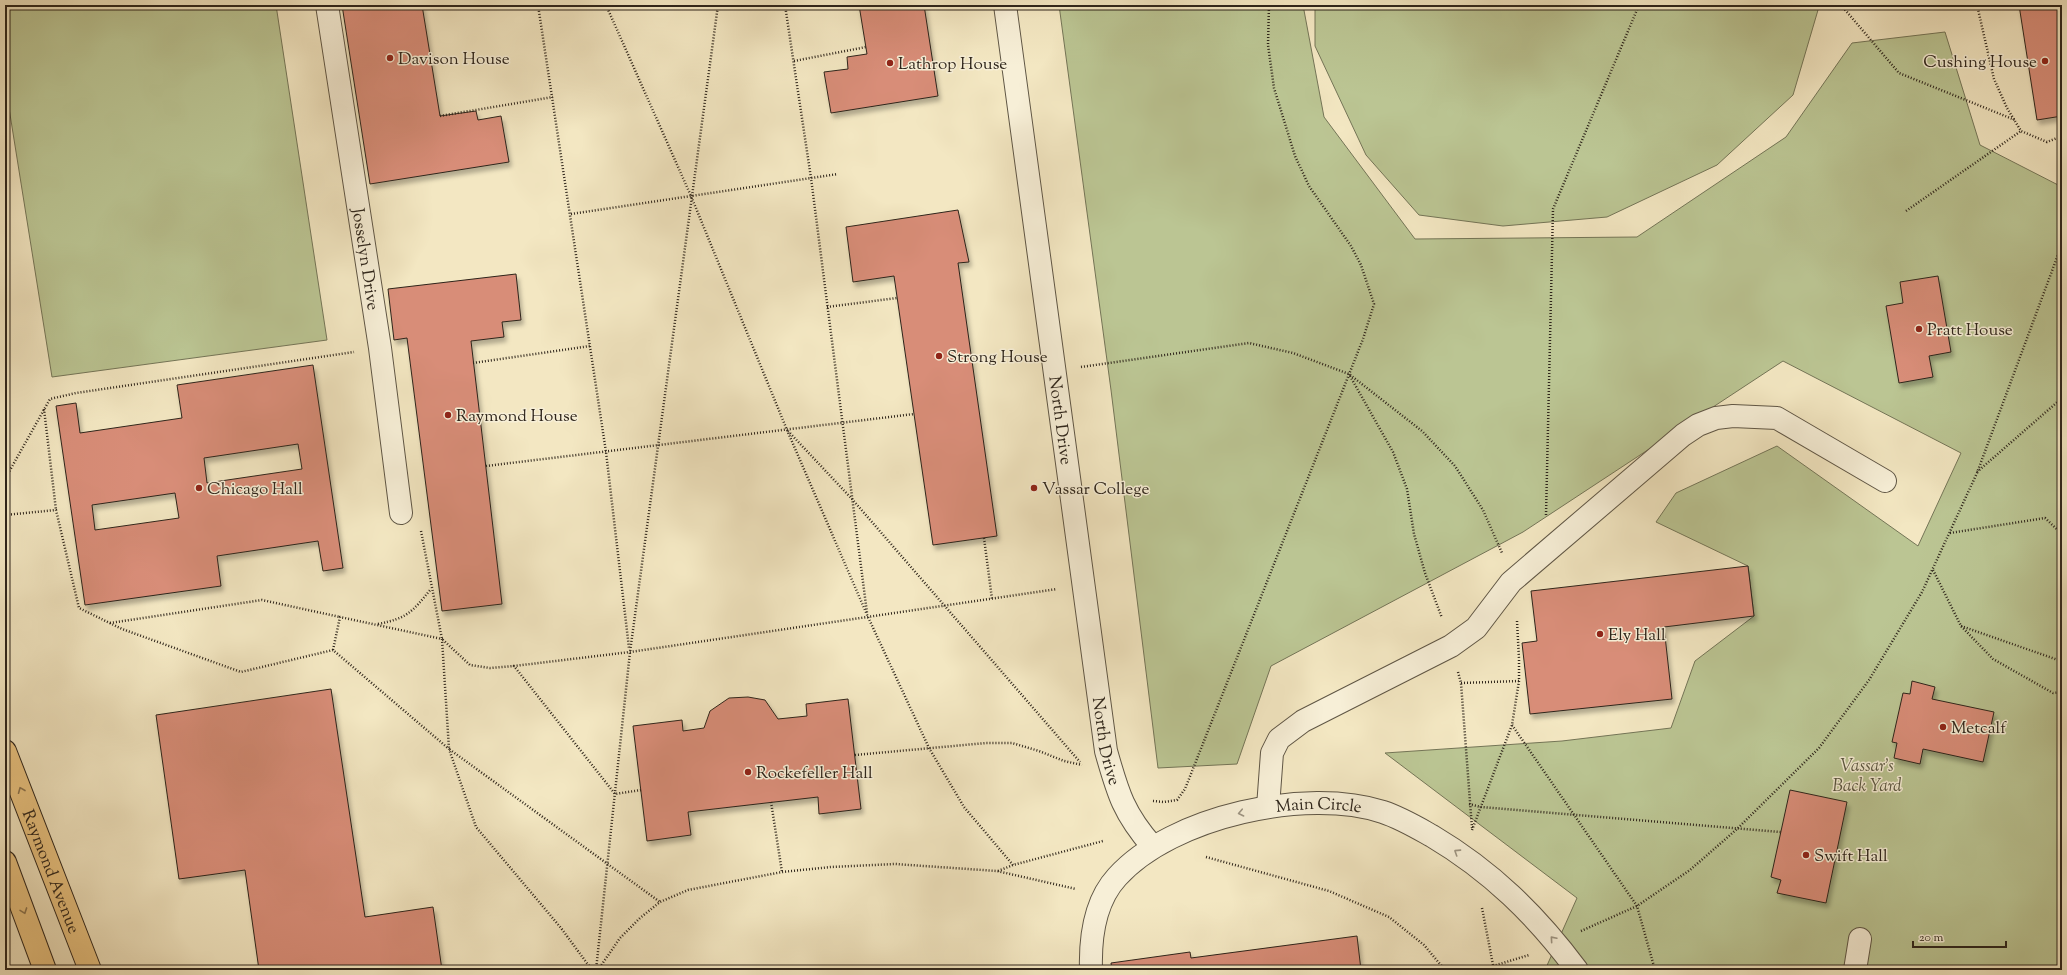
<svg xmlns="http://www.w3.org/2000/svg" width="2067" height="975" viewBox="0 0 2067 975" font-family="'Sorts Mill Goudy',serif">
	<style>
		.green { fill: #bbc593; stroke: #747557 }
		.building { fill: #d88d78; stroke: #2e251b; fill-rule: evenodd; filter: url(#shadow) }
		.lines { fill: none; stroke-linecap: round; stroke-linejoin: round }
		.minor-casing { stroke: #5f5645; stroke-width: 24 }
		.major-casing { stroke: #2e251b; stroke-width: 24 }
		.path { stroke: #2e251b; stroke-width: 2.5; stroke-dasharray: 1 2; stroke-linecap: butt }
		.minor { stroke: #f7efd7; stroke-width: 22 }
		.major { stroke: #eac481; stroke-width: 22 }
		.oneway { stroke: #8c744e }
		.oneway2 { stroke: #9d9482 }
		.poi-dot { fill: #8f2418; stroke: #f7efd7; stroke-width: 1.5 }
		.labels { text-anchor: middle; stroke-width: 3; stroke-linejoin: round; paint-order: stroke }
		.poi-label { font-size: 17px; fill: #2e251b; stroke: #f7efd7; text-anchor: start }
		.street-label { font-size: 17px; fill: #2e251b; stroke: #f7efd7 }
		.park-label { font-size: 17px; font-style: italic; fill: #58553f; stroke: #f7efd7 }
	</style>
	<defs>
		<filter id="shadow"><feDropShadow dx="2.5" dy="4.5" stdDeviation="2" flood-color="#0004"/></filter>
	</defs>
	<rect width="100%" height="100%" fill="#f3e7c2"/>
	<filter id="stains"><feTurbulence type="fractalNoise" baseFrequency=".005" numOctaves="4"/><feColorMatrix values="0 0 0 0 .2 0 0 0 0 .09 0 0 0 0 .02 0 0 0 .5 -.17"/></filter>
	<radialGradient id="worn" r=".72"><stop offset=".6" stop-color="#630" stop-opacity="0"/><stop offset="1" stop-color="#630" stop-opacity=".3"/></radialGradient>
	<g class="green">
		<path d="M5,5H276L327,340L52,377L5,83Z"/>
		<path d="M1059,5H1303L1324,117L1415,239L1637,237L1786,137L1852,43L1945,32L1980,145L2062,187V970H1545L1577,898L1385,753L1562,741L1671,728L1695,661L1754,616L1748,566L1656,522L1676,493L1777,446L1918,546L1961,453L1783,361L1523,532L1271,666L1237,764L1158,768L1111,390Z"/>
		<path d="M1315,5H1817L1818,10L1793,95L1717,165L1607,217L1503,226L1419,215L1366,155L1315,46Z"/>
	</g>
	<g class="building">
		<path d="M342,5H422L440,116L476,111L478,120L501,116L509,162L370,184Z"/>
		<path d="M859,5H924L938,96L831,113L824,72L848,69L847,57L867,54Z"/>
		<path d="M2019,5H2062V116L2037,120Z"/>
		<path d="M958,210L969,262L958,263L997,536L933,545L894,276L853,282L846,227Z"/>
		<path d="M516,274L521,320L502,322L504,337L471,341L502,604L442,611L407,338L394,340L388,289Z"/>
		<path d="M1938,276L1951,352L1929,356L1933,377L1899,383L1886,306L1903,303L1900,282Z"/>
		<path d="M313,365L343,568L323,571L318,541L217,556L221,586L85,605L56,406L76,403L80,433L182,418L177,385ZM298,444L302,469L207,483L204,458ZM175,493L179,518L95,530L92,505Z"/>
		<path d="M1748,566L1754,616L1664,627L1672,699L1530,714L1522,643L1537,641L1531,591Z"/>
		<path d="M1912,681L1935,687L1932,699L1994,712L1983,762L1923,749L1920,764L1894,758L1897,743L1892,742L1903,693L1910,694Z"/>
		<path d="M331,689L365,917L433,907L442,970H259L245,870L179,879L156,715Z"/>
		<path d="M748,697L765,700L778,719L807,716L806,704L848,699L861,809L819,814L818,797L688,812L691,835L647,841L633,726L682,720L683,731L704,728L710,711L729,698Z"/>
		<path d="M1790,790L1847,802L1826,903L1777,893L1781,880L1771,877Z"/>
		<path d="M1357,936L1361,970H1112L1111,963L1190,952L1191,958Z"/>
	</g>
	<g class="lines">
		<g class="minor-casing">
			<g id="minor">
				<path id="s1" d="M327,5L380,348L401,513"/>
				<path id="s2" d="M1005,5L1106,751C1118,794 1124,814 1153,847"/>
				<path d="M1268,807L1272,753L1279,739L1303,721L1451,646L1476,628L1511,582L1683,435L1698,425L1716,418L1733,416L1777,418L1885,481"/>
				<path id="s3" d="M1091,970C1090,938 1095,901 1117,877C1172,816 1307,787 1383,812C1401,818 1416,827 1432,836C1491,871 1536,915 1577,970"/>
				<path d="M1855,970L1860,939"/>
			</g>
		</g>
		<g class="major-casing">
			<g id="major">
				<path id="s4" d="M5,751L90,970"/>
				<path d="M5,862L45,970"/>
			</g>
		</g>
		<g class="path">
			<path d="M538,5L606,452L629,648"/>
			<path d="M606,5L691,196L787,430L868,617L929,748L964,807L1013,865"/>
			<path d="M785,5L811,178L867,613"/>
			<path d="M1841,5L1899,73L2015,120"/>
			<path d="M1977,5L1994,79L2007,108L2021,131L2047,142L2062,136"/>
			<path d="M794,61L866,47"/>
			<path d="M440,116L553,97"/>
			<path d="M1906,211L2021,131"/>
			<path d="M571,214L838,174"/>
			<path d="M827,307L897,298"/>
			<path d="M473,363L590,346"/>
			<path d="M1081,367L1249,343L1293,353L1349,374L1422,431L1455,466L1483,510L1502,553"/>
			<path d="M1350,376L1393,452L1407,489L1414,534L1425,573L1442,618"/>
			<path d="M44,409L56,510"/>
			<path d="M788,431L852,499L1080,762"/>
			<path d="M486,466L914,414"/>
			<path d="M1977,472L2062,398"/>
			<path d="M5,479L50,399L76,393L354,352"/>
			<path d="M5,515L56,510L79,608L122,629L241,672L333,650L449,749L476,827L561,928L592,970"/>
			<path d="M1546,515L1553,209L1639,5"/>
			<path d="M421,531L442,639L470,665L490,668L514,666"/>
			<path d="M1950,533L2045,518L2062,534"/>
			<path d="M984,538L992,599"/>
			<path d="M1933,570L1961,626L1993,659L2053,693L2062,692"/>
			<path d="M110,623L262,600L340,617"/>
			<path d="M378,624C408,618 412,612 431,589"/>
			<path d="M1961,626L2058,660L2062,658"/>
			<path d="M333,650L340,617L442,639L449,749L660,902"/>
			<path d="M1458,672L1461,683L1472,828"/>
			<path d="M1461,683L1519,681"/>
			<path d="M1512,725L1637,906L1655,970"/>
			<path d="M855,755L986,743H1012L1039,751L1064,761L1082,765"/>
			<path d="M641,790L615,794L514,666L630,652L1057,589"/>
			<path d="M1153,801L1164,802L1177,800L1185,789L1363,339L1374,304L1361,265L1351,246L1309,186L1295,156L1274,88L1268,45L1269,5"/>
			<path d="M771,802L782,872"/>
			<path d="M1469,804L1481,807L1781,832"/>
			<path d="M1472,830L1512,725L1519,681V659L1517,621"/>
			<path d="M1206,857L1329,891L1389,917L1424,945L1445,970"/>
			<path d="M998,871L1013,865L1103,841"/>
			<path d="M1482,908L1494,970"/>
			<path d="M1581,931L1637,906L1690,870L1737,829L1819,748L1869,680L1922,592L1977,473L2062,244"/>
			<path d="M1493,966L1529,955"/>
			<path d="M596,970L630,652L718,5"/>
			<path d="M598,970L620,938L640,918L660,902L688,890L782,872L831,867L895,864L997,871L1076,889"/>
		</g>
		<use href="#minor" class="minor"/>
		<use href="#major" class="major"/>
	</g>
	<defs><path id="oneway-chevron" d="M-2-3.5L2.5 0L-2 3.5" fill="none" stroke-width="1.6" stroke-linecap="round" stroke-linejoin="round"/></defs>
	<g class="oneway">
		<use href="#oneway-chevron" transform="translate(21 790) rotate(-112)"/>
		<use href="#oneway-chevron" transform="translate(24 911) rotate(70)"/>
	</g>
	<g class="oneway2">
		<use href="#oneway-chevron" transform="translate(1241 813) rotate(168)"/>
		<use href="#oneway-chevron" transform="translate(1457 852) rotate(-147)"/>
		<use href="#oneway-chevron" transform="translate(1553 939) rotate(-131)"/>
	</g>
	<g class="poi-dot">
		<circle cx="390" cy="58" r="4"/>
		<circle cx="2045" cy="61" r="4"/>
		<circle cx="890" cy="63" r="4"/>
		<circle cx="1919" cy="329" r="4"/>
		<circle cx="939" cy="356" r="4"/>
		<circle cx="448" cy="415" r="4"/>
		<circle cx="199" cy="488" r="4"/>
		<circle cx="1034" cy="488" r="4"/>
		<circle cx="1600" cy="634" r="4"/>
		<circle cx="1943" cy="727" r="4"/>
		<circle cx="748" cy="772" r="4"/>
		<circle cx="1806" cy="855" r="4"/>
	</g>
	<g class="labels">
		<g class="poi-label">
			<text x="398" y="64">Davison House</text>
			<text x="2037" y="67" text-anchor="end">Cushing House</text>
			<text x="898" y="69">Lathrop House</text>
			<text x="1927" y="335">Pratt House</text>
			<text x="947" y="362">Strong House</text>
			<text x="456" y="421">Raymond House</text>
			<text x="207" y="494">Chicago Hall</text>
			<text x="1042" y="494">Vassar College</text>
			<text x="1608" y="640">Ely Hall</text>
			<text x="1951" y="733">Metcalf</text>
			<text x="756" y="778">Rockefeller Hall</text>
			<text x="1814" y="861">Swift Hall</text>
		</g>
		<g class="street-label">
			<text dy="6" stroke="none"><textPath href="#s1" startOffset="257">Josselyn Drive</textPath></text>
			<text dy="6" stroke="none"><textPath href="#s2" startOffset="419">North Drive</textPath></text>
			<text dy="6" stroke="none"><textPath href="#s2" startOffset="743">North Drive</textPath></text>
			<text dy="6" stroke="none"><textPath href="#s3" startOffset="319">Main Circle</textPath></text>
			<text dy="6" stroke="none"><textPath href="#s4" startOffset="129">Raymond Avenue</textPath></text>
		</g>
		<g class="park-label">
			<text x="1867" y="771">Vassar's<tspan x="1867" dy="20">Back Yard</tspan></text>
		</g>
	</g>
	<rect width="2067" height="975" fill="none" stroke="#f3e7c2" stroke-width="20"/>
	<rect x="6" y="6" width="2055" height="963" fill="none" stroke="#2e251b" stroke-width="2"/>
	<rect x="10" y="10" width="2047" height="955" fill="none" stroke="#2e251b"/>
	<path d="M1913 941v6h93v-6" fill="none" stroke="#2e251b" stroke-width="2"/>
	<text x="1919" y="941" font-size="12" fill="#2e251b" stroke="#f7efd7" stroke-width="3" paint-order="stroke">20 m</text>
	<rect width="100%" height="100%" filter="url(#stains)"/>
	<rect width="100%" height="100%" fill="url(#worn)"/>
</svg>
